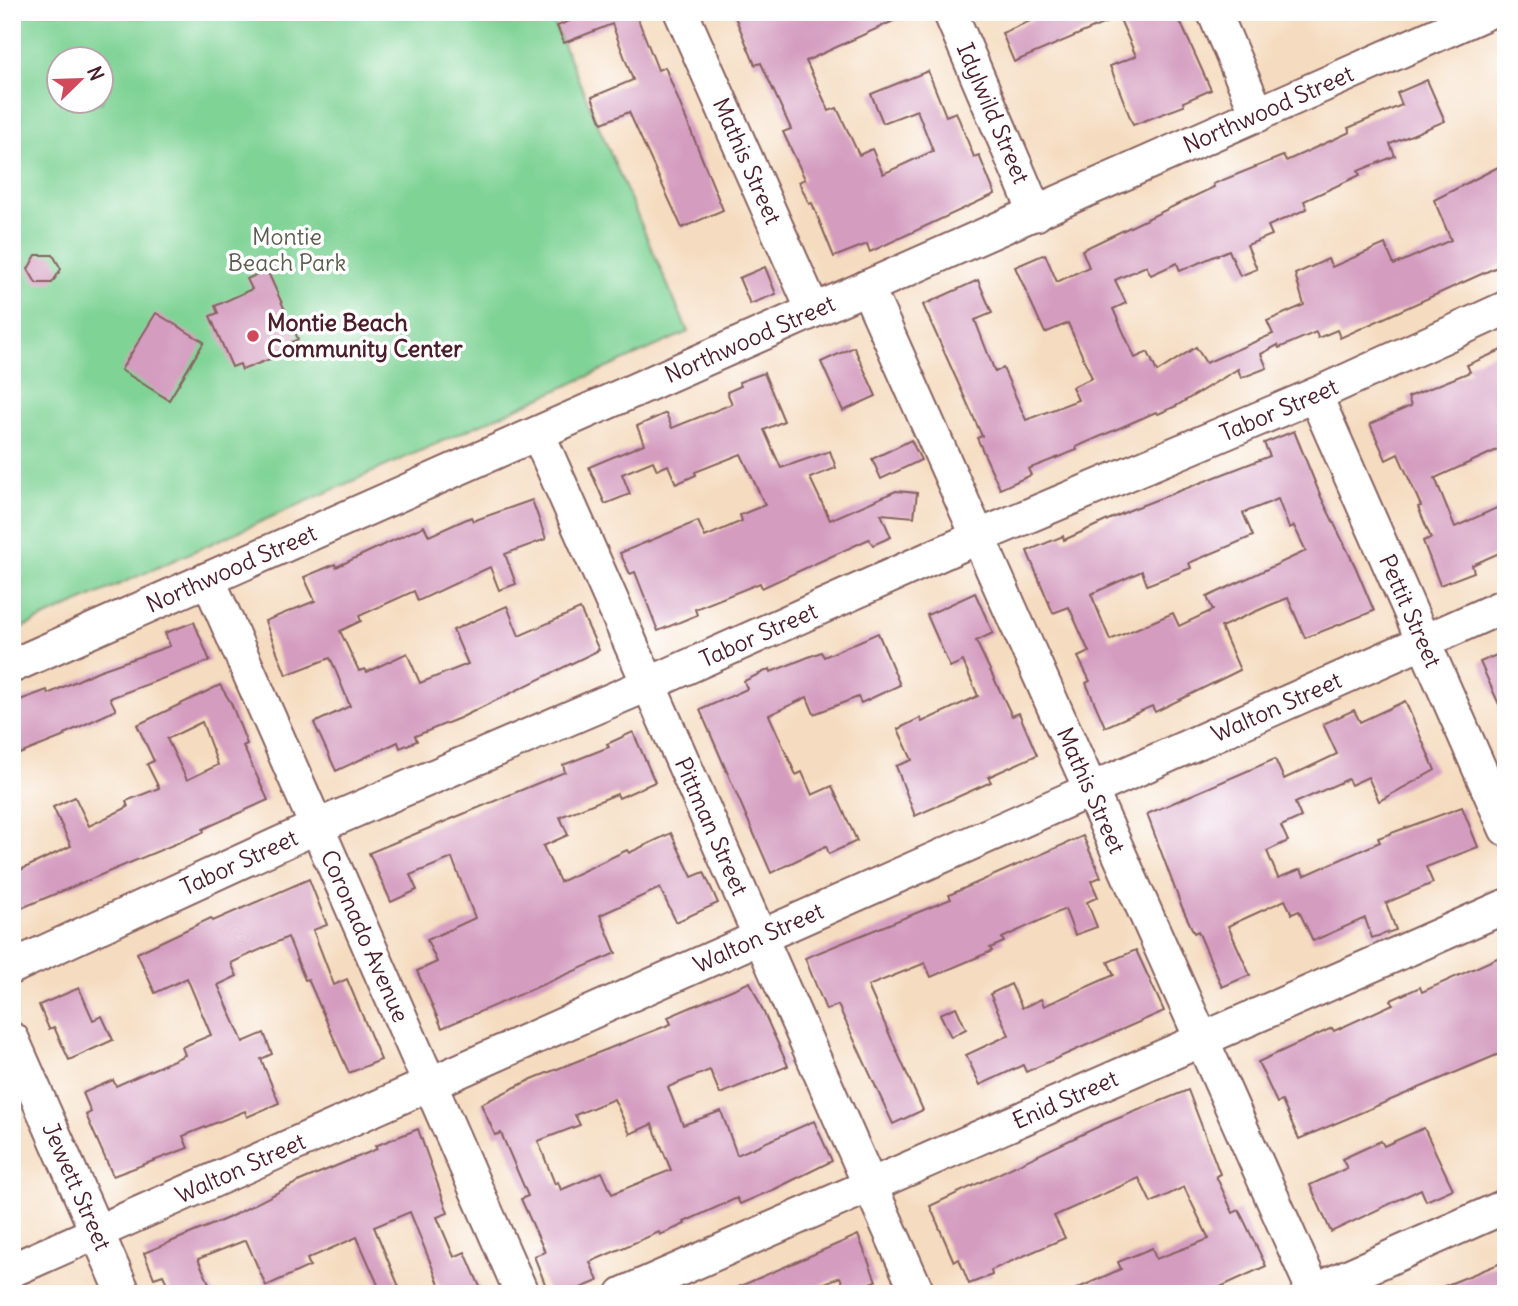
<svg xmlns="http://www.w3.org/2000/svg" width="1518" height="1306" viewBox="0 0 1518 1306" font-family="Delius,sans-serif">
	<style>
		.green { fill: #7fd395; stroke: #647960; stroke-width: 2; fill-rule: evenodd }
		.building { fill: #d49cbf; fill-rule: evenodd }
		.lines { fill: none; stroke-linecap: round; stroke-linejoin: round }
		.minor-casing { stroke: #86615f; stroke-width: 37 }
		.minor { stroke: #fff; stroke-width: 33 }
		.poi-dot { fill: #d1495b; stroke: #fff; stroke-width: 2.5 }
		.labels { text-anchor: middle; stroke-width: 7; stroke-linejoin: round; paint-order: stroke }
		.street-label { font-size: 23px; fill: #4a1f2b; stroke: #fff }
		.park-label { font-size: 23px; fill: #5d5e50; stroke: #fff }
		.poi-label { font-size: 23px; font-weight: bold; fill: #4a1f2b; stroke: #fff; text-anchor: start }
	</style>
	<rect width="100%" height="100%" fill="#fff"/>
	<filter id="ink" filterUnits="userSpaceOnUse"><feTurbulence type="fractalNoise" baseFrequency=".0143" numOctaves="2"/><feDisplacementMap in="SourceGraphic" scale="14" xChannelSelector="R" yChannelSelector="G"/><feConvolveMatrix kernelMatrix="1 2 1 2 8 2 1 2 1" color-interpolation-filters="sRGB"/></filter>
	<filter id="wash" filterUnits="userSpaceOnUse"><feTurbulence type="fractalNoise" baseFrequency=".00686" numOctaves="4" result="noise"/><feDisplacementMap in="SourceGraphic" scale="28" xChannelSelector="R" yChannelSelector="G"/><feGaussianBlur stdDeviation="1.57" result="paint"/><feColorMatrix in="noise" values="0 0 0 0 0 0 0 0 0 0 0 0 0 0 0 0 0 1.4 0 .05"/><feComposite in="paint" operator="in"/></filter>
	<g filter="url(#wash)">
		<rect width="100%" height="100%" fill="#f5dcc0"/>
		<path class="green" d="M12,12H549L688,332L12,632ZM60,60H102V102H60Z"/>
		<g id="blocks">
			<g class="building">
				<path d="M575,12H639L636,14L658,70L665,67L723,210L682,228L629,112L602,123L592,97L633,80L612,24L564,43L557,26L577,18Z"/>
				<path d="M733,12H913L806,61L829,111L837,108L859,155L872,149L883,174L933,151L917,110L883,123L871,94L928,71L946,116L956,112L974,157L979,155L995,194L870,252L867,244L834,257L812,203L809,204L799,182L805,179L783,132L791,129L761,63L755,65Z"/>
				<path d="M1060,12H1176L1211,90L1183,102L1184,106L1133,125L1110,66L1136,56L1119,17L1014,62L1002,33L1049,13L1051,16Z"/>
				<path d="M1427,80L1445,121L1390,144L1395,156L1358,171L1360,175L1304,201L1307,209L1268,226L1272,235L1247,245L1257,269L1240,276L1229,250L1180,271L1177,263L1151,275L1146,266L1115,280L1126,303L1113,309L1135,358L1148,352L1157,372L1196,347L1206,363L1273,334L1267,321L1304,305L1295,274L1328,259L1332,267L1385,244L1394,265L1451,240L1434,200L1506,163V263L1340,338L1337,330L1318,338L1316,332L1279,348L1278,345L1261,354L1267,368L1241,378L1238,369L1176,406L1158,414L1156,412L1076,447L1077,450L1028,469L1031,475L1000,489L977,438L982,436L923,305L978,280L992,313L975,320L995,372L1003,368L1026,420L1078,400L1072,387L1092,378L1068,323L1045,333L1015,267L1045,254L1057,282L1089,267L1082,250L1214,187L1213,184L1283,156L1286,161L1350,132L1348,128L1402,105L1397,93Z"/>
				<path d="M36,255H53L61,269L52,283H36L28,269Z"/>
				<path d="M765,267L776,294L750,304L739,278Z"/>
				<path d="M267,270L298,339L290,343L293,350L242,370L240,364L232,367L210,316L218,313L215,306L252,289L247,279Z"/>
				<path d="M156,313L204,342L169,400L121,370Z"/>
				<path d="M854,347L876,396L843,411L821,362Z"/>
				<path d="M1506,348V446L1435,478L1455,527L1501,506L1506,515V550L1472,565L1474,572L1440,585L1423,541L1431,538L1418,507L1421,506L1398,454L1386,460L1370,424L1411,406L1408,397L1470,372L1467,365Z"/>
				<path d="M764,373L784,421L764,430L781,468L830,451L836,468L810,478L830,520L896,491L917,493L914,517L881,514L891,537L873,545L869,539L762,588L760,583L695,609L697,615L658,631L635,572L630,574L620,553L698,521L705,537L742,521L740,515L765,505L741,454L695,472L696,475L676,484L668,465L657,470L653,461L622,474L630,494L605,504L589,467L644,444L637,426L666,413L672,428L732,404L727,392L741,386L739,382Z"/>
				<path d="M1294,431L1321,497L1356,568L1374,611L1305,638L1288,598L1268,606L1221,627L1240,670L1155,712L1152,706L1105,727L1086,683L1090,681L1078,657L1089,652L1069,607L1053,613L1027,551L1063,536L1064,540L1130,510L1270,456L1264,443ZM1278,499L1289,528L1294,526L1306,551L1207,597L1213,610L1179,626L1173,613L1110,640L1091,594L1142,571L1147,585L1191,568L1189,563L1253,536L1243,513Z"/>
				<path d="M911,440L921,460L881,479L872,459Z"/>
				<path d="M532,500L546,539L505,554L516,584L499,590L490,567L418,601L414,591L359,616L361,621L340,631L359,671L365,669L367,672L407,653L420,683L468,664L453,630L507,606L519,636L580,609L599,650L460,718L415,736L417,741L400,748L398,742L336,771L314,723L350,706L333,664L330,658L286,675L265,621L315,601L304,577L335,564L336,567L424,526L429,536L471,517L473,521Z"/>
				<path d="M975,593L993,633L976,641L1012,716L1019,713L1037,755L988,777L991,782L915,816L896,766L912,760L898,729L920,718L922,722L978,696L963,661L950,667L927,615Z"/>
				<path d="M194,622L210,661L110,698L116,710L64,734L65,736L12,757V703L47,690L48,694L98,671L170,646L165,633Z"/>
				<path d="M878,633L900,685L861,703L858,697L814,714L807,697L769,715L796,775L802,772L812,795L832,786L857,841L829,854L826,846L771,873L700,710L747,689L744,681L770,669L771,672L821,652L824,657Z"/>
				<path d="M1506,651V720L1480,662Z"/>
				<path d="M220,685L231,703L247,744L243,746L268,800L203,829L204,832L12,912V874L71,846L53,807L75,797L89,826L128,807L126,801L159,788L147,764L154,761L137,725ZM202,722L218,765L187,780L167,739Z"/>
				<path d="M1405,701L1435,770L1379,801L1368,777L1351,785L1348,779L1295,803L1301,817L1281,826L1288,841L1267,851L1278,878L1301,869L1304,876L1380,842L1378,838L1462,807L1478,847L1426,867L1433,883L1386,903L1396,930L1372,938L1365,918L1313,941L1299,911L1292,914L1285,900L1228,926L1250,975L1222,987L1198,931L1194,933L1181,905L1147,814L1275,759L1284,779L1337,754L1323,724L1354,710L1360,722Z"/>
				<path d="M633,732L655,782L619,798L617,794L560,817L568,835L543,846L560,882L627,850L629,853L671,833L692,877L704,872L718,903L676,922L660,888L600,915L616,953L442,1028L417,971L437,962L427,940L475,918L452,858L410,875L417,890L391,902L369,853L565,772L563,765L609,747L607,744Z"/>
				<path d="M1083,836L1101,877L1091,881L1098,897L1087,902L1097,927L1075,935L1065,909L1002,938L1004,942L990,948L992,951L931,977L925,963L868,986L923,1110L893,1124L838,1005L826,1010L805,958L951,899L949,895Z"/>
				<path d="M309,879L327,925L313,930L334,985L347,979L381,1060L349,1073L308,979L305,980L288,937L231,963L237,976L218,985L243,1042L264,1033L272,1054L261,1059L279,1103L247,1117L245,1111L183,1136L188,1148L113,1176L86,1115L91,1112L83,1093L113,1080L116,1086L185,1055L182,1047L211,1035L187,978L155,993L137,953L211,918L213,921Z"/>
				<path d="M1136,950L1164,1011L1026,1072L1023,1065L980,1085L966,1055L1009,1035L990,994L1011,984L1022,1008L1041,999L1044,1006L1114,975L1108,962Z"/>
				<path d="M1506,954V1051L1299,1139L1282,1101L1277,1103L1258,1062L1332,1028L1334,1031L1393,1004L1391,1000L1420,987L1422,992Z"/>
				<path d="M750,982L788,1066L720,1094L710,1070L668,1087L683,1125L721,1111L737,1155L814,1121L832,1161L775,1189L740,1204L737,1198L684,1222L685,1224L660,1235L659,1232L590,1262L598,1281L566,1294H549L534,1256L545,1252L521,1199L528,1196L501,1133L495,1135L481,1104L532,1079L671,1024L668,1017ZM614,1099L630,1134L652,1124L671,1170L612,1194L602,1172L561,1190L558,1182L555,1184L538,1141L580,1125L575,1115Z"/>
				<path d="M79,988L93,1020L102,1016L113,1040L69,1060L54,1027L49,1029L39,1005Z"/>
				<path d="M956,1007L966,1029L951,1037L940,1014Z"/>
				<path d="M1188,1090L1220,1174L1216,1176L1233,1213L1239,1210L1266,1266L1205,1294H1065L1121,1269L1118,1262L1152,1248L1156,1259L1209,1239L1184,1187L1151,1203L1139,1178L1054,1216L1065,1238L991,1270L992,1275L969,1284L959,1259L954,1262L930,1206L1104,1124Z"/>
				<path d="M1424,1128L1453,1189L1426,1201L1421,1189L1331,1232L1310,1185L1347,1168L1342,1159L1381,1141L1384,1146Z"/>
				<path d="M418,1129L448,1213L437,1217L454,1257L465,1252L483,1294H443L410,1212L374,1227L402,1294H382L357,1237L307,1259L310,1266L266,1286L246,1240L198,1259L214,1294H172L163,1275L154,1278L144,1253L228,1218L300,1181L377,1149L375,1146Z"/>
				<path d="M858,1235L876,1281L847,1293L840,1277L797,1294H722Z"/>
				<path d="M1506,1261V1294H1427V1293Z"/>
			</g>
		</g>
	</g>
	<g filter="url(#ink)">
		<use href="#blocks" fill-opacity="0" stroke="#86615f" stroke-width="2"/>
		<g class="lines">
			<g class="minor-casing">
				<g id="minor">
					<path id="s1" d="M681,12L813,310"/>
					<path id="s2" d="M950,12L1036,214"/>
					<path d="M1214,12L1258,115"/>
					<path id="s3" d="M867,287L1315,1294"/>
					<path id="s4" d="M1315,395L1506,829"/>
					<path id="s5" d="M538,434L918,1294"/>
					<path id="s6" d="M208,579L522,1294"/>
					<path id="s7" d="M12,666L1488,12"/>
					<path id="s8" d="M12,967L316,827L649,684L978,537L1315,395L1506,308"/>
					<path id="s9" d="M12,1039L124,1294"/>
					<path id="s10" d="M12,1270L1506,605"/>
					<path id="s11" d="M623,1294L1506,906"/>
					<path d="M1308,1294L1506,1206"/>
				</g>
			</g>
			<use href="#minor" class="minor"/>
		</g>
	</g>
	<circle class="poi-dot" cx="253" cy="336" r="7"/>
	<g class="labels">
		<g class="street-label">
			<text dy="8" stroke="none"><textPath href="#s7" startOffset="1374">Northwood Street</textPath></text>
			<text dy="8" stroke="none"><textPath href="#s2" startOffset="110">Idylwild Street</textPath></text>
			<text dy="8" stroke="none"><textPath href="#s1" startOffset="163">Mathis Street</textPath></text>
			<text dy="8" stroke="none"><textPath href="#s7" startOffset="807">Northwood Street</textPath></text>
			<text dy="8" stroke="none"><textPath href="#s8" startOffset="1384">Tabor Street</textPath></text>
			<text dy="8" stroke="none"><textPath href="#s7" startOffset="240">Northwood Street</textPath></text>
			<text dy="8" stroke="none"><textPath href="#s4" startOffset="236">Pettit Street</textPath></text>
			<text dy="8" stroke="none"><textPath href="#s8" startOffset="817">Tabor Street</textPath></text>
			<text dy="8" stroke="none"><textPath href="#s10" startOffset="1384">Walton Street</textPath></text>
			<text dy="8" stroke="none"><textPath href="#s3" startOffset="551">Mathis Street</textPath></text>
			<text dy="8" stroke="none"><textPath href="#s5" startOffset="429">Pittman Street</textPath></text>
			<text dy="8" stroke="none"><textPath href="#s8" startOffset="250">Tabor Street</textPath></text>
			<text dy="8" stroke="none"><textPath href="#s10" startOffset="817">Walton Street</textPath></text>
			<text dy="8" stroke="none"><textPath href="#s6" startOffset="390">Coronado Avenue</textPath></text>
			<text dy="8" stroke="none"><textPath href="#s11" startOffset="483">Enid Street</textPath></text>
			<text dy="8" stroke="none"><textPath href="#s10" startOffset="250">Walton Street</textPath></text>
			<text dy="8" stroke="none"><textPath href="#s9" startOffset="161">Jewett Street</textPath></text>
		</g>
		<g class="park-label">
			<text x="287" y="245">Montie<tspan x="287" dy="26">Beach Park</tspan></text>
		</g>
		<g class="poi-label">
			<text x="267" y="331">Montie Beach<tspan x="267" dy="26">Community Center</tspan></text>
		</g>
	</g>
	<rect width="1518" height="1306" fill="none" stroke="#fff" stroke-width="42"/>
	<g transform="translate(80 80) rotate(67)"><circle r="33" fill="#ffffff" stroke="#b7a5aa" stroke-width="2"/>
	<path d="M0-5L12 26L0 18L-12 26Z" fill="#d1495b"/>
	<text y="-10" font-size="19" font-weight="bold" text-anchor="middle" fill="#4a1f2b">N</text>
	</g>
</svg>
